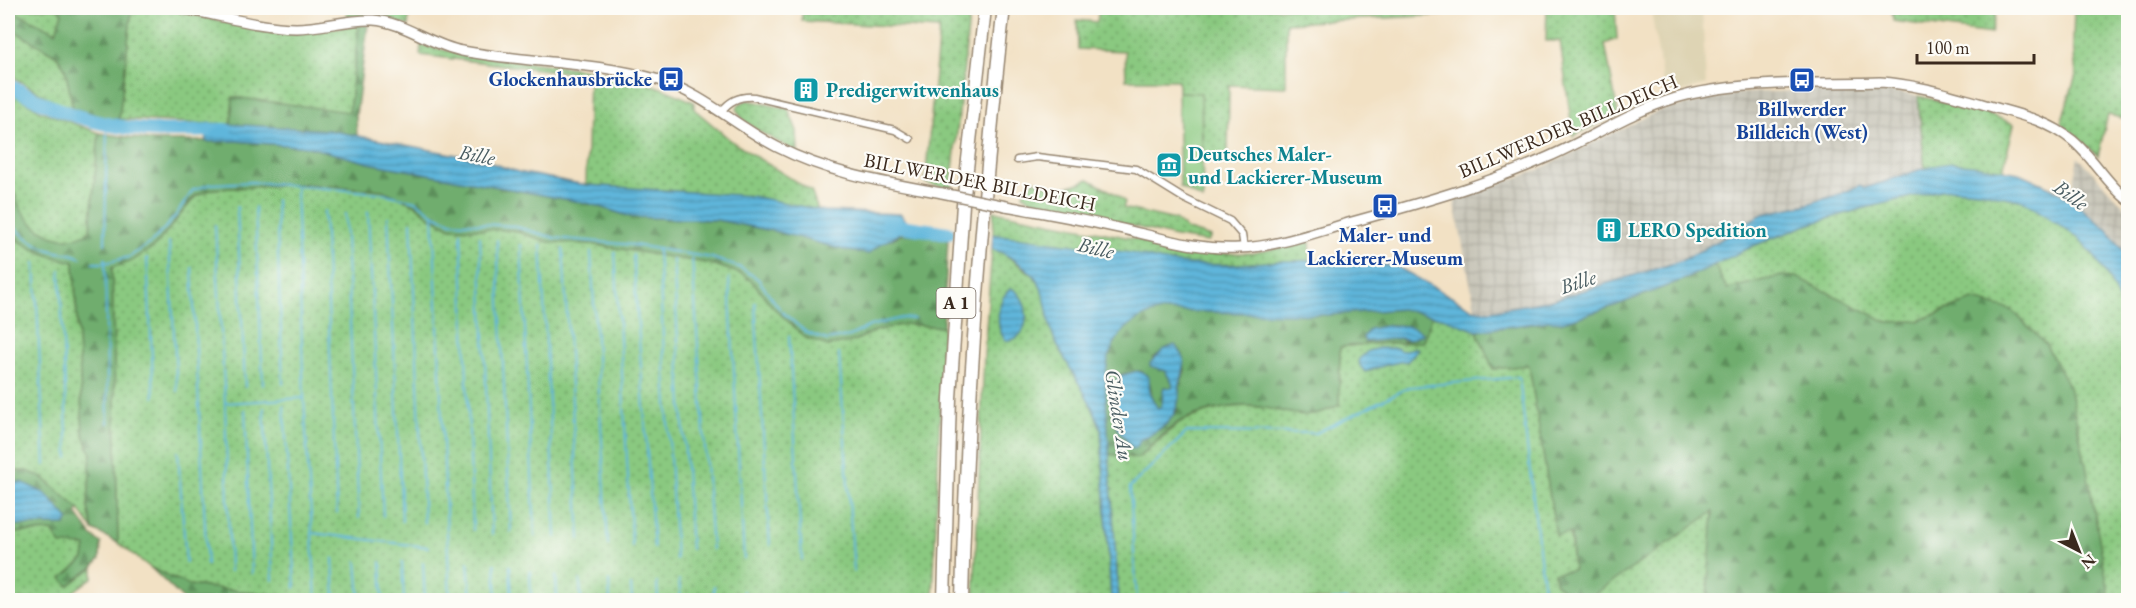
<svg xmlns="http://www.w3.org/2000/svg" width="2136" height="608" viewBox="0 0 2136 608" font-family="'EB Garamond',serif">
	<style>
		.built { fill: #ded4b4 }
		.industrial { fill: url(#industrial-grid) }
		.grass { fill: url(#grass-dots); stroke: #627a4f; stroke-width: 1.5; fill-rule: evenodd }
		.forest { fill: url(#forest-firs); stroke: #556c46; stroke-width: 1.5; fill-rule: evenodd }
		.garden { fill: #8ac980; stroke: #627a4f; stroke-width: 1.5 }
		.water { fill: url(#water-rules); stroke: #4d707c; stroke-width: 1.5 }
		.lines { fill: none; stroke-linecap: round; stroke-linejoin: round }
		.stream { stroke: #5fb6db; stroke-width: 2 }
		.river { stroke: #5fb6db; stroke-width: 14 }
		.street-casing { stroke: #968671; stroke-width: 9 }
		.secondary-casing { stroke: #968671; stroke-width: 12 }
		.highway-casing { stroke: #968671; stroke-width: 15 }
		.street { stroke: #fff; stroke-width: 6 }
		.secondary { stroke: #fff; stroke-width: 9 }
		.highway { stroke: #fff; stroke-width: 12 }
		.secondary-bridge-casing { stroke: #968671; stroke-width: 12; stroke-linecap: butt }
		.secondary-bridge { stroke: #fff; stroke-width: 9 }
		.labels { text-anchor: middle; stroke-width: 4.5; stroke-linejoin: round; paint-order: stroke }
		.shield { fill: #fdfcf7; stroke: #75695f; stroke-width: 1.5 }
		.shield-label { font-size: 18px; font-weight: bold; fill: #3b2a1e }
		.transit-label { font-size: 20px; font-weight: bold; fill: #164399; stroke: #fdfcf7 }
		.culture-label { font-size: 20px; font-weight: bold; fill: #0d838f; stroke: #fdfcf7; text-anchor: start }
		.street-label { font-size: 20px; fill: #3b2a1e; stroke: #fdfcf7 }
		.water-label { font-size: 21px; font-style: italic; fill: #485b60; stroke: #fdfcf7 }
	</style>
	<defs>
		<pattern id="industrial-grid" width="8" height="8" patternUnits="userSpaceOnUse" patternTransform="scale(1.5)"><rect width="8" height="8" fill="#c7c5b8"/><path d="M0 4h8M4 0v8" fill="none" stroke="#aca99e"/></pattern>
		<pattern id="grass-dots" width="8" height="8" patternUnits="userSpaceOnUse" patternTransform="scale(1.5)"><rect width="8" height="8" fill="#8ac980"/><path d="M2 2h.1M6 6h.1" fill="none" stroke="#72a368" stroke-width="1.8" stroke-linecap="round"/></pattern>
		<pattern id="forest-firs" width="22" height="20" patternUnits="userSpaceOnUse" patternTransform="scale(1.5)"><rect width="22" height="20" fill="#6fad6e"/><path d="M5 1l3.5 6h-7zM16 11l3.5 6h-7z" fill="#5c8d5a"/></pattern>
		<pattern id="water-rules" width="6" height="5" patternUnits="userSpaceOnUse" patternTransform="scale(1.5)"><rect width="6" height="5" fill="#5fb6db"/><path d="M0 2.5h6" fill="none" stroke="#5094b1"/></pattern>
	</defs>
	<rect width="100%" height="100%" fill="#fdfcf7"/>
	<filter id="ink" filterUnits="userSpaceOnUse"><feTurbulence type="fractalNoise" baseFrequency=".0167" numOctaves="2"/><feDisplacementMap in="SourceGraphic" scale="12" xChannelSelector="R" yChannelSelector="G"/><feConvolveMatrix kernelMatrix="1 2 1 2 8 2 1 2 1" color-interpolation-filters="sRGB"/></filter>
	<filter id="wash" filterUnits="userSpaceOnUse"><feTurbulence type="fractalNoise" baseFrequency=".008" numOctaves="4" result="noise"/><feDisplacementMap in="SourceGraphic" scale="24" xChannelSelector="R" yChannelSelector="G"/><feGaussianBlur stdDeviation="1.35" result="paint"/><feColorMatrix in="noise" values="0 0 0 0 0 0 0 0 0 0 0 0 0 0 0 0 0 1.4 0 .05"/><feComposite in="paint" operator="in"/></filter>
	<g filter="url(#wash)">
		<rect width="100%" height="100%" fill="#f2e1c4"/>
		<path class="built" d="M1662,8H1702L1706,85L1665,96L1652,16L1663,14Z"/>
		<g class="industrial">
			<path d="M1875,88L1918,96L1925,169L1892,181L1865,188L1860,185L1840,194L1804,205L1763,214L1738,226L1729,235L1683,260L1589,290L1527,305L1490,311L1475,308L1454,199L1533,172L1658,111L1739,93Z"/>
			<path d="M2078,157L2128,210V257L2108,230L2070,200Z"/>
		</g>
		<g class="grass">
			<path d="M8,8H58L62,13L56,32L8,9Z"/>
			<path d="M132,8H161L271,32L299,33L359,25L349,113L233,97L231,125L119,119Z"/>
			<path d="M347,8H410L408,26L378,16H347Z"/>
			<path d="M802,8H970L951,189L925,183L939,29L802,21Z"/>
			<path d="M1099,8H1443L1442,15L1286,23V87L1229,85L1228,159H1203L1201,93L1178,92V80H1126L1125,51L1078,49L1077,20L1097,22Z"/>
			<path d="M1547,8H1615L1617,39L1605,44L1618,114L1573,136L1560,41H1546Z"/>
			<path d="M1892,8H1997L1991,34L1893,21Z"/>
			<path d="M2074,8H2128V119L2108,115L2098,156L2061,123L2076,75L2073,44Z"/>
			<path d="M8,27L57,56L65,68L73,108L55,102L8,74Z"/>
			<path d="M421,45C497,64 577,61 652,85C666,89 680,96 694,102V109L734,143L811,191L818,210L672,192L586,185L589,75L420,55Z"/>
			<path d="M8,91L41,111L99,133L90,231C63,252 20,225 15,193L8,194Z"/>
			<path d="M1918,96L1981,111L2014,124L2003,170C1978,165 1950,161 1925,169Z"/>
			<path d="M747,100L788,109L797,131L798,152C783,144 740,125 737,109L739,104Z"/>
			<path d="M1088,179L1114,193L1125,202L1123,208L1175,220L1188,230L1211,237L1208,242L1175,237L1032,200L1023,195L1026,187L1034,180C1051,189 1071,189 1088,179Z"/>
			<path d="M306,184L382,190L416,205L430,217L451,228L512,230L549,242L591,244L712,264L742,274L754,283L772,306L805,337L828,346L854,341L875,331L904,324L943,327L933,600H317L189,585L151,568L118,543L112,267L132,261L155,246L196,196L213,189Z"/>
			<path d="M1954,189L1979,191L2024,201L2078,238L2093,254L2109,279L2128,322V600H2110L2077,422L1947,309L1918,321L1887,322L1782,276L1727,289L1714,264L1753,246L1807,225L1861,209L1940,190Z"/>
			<path d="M994,211L1151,242L1180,250L1212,254L1253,253L1310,242L1311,262C1270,261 1229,267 1187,264C1124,259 1057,244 993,234Z"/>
			<path d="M8,230L18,241L74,262L83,432L91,453L88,507L93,530L79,509L27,471H8Z"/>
			<path d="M992,249L1000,251L1037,278L1045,297L1053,336L1086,393L1101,429L1111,600H974L984,354ZM999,312L1027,316L1024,327L1019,335L1000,333Z"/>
			<path d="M1432,316L1447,319L1477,331L1493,369L1529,365L1556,535L1570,533L1573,570L1555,582L1575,600H1119L1108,454L1138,458L1180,422L1201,414L1223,408L1247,406L1268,408L1339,405L1340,347L1367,344L1423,342Z"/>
			<path d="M1714,511L1707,600H1586Z"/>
			<path d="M52,531L86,546L84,559L68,586L93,567V577L66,597L46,600H8V533Z"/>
		</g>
		<g class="forest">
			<path d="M58,8H132L119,119H108L73,108L65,68L57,56L8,27V9L56,32L62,13Z"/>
			<path d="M359,25H368L356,115L357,136L328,130L231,125L233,97L349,112Z"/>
			<path d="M99,133L154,141H235L309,147L369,163L591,204L631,217L717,220L778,232L878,244L894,238L901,234H921L948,240L943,327L904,324L875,331L854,341L828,346L805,337L772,306L754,283L742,274L712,264L591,244L549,242L512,230L451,228L430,217L416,205L382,190L306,184L213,189L195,196L155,246L132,261L112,268L118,543L93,530L88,507L91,453L83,432L74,262C48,256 26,250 8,230V194L15,193C20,225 63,252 90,231Z"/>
			<path d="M1714,264L1727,289L1782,276L1797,277L1887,322L1918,321L1973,300L2012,310L2046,345L2069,387L2086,465L2110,600H1707L1713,512L1586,600H1575L1555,582L1554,573L1573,570L1571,533L1556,535L1529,365L1493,369L1477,331L1549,321L1563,322L1617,305L1685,279Z"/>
			<path d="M1153,304L1400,308L1432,316L1423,342L1367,344L1340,347L1339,405C1301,425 1287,408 1249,406C1228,405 1199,412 1181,421C1167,429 1151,447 1138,458L1108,454L1099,374L1116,329ZM1390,325L1408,326L1417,338L1404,341L1399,338L1365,342V336ZM1169,347L1183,355L1185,371L1179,388L1177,411L1164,426L1155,430L1147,438L1141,439L1139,442H1127L1117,428V416L1112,405L1121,374L1141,371C1144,375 1149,380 1150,384C1152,394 1151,401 1158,409C1165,405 1162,394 1164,387L1172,388L1173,384L1165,371L1159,369L1153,358Z"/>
			<path d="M8,471H27L42,477L79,509L76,513L91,535L101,543L100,559L93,567L68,586L62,578L84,559L86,546L61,545L52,531L8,533V525H65L22,482L8,483Z"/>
			<path d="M151,568L189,585L317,600H184Z"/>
		</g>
		<path class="garden" d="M1178,92L1201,93L1203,200L1180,187Z"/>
		<g class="water">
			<path d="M209,123L328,130L483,160L518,172L586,185L752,196L824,211L901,214L905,221L904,230C892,241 881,240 869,254L848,251L778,232L717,220L631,217L591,204L369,163L309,147L235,141L206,142Z"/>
			<path d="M1952,163L1981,166L2019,173L2054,189L2070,199L2108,230L2128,257V322L2109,279L2093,254L2078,238L2024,201L1979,191L1954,189L1940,190L1861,209L1807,225L1753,246L1685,279L1617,305L1563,322L1549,321L1477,331L1443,318L1401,309L1328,315L1161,311C1138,316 1122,327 1112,348C1101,373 1107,404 1108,430C1111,487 1115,544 1119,600H1111L1101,429C1090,396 1068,369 1054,338C1046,319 1048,298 1037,280C1031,269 1004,252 992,249L993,234L1131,253L1167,262L1189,264L1228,265L1281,261L1343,260L1396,266L1473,309L1490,311L1552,300L1665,266L1683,260L1729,235L1738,226L1763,214L1804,205L1840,194L1860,185L1865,188C1894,180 1922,166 1952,163Z"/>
			<path d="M1011,288C1034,299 1030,344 1005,340C994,325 997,299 1011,288Z"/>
			<path d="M1390,325C1400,325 1417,326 1423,334L1409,340L1399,338L1365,342L1363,337L1369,329Z"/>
			<path d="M1175,345C1189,360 1184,367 1180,385C1179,390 1180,394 1179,399C1177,410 1173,416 1167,424C1158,429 1150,437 1141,439L1137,447L1133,449L1117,428V416L1112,405V393L1119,376L1137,371L1144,373L1149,378L1150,394L1158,409C1165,405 1161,394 1164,387L1172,388L1173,384L1165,371L1150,366V363L1163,350Z"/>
			<path d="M1379,348H1397L1401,351L1414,348L1418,349L1408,361C1399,361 1375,368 1365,372L1360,366L1359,359L1368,351Z"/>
			<path d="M22,482L46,494L69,520L65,525H8V483Z"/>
		</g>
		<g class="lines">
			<g class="stream">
				<path d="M296,187L304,398L316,600"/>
				<path d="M276,200L283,384"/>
				<path d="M237,207L245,387"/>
				<path d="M255,207L263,385"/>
				<path d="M324,211L337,513"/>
				<path d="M368,212L383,516"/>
				<path d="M345,214L359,518"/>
				<path d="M433,214L450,600"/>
				<path d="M388,217L402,521"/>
				<path d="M8,221C22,235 34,245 53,251C63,254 72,252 81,258"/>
				<path d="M411,222L424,523"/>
				<path d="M215,225L225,403L230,571"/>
				<path d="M461,232L473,530"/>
				<path d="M480,237L492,534"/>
				<path d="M497,240L511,532"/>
				<path d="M169,242L177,391"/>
				<path d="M105,244L107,124"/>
				<path d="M521,245L535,536"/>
				<path d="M541,245L556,537"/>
				<path d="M563,249L580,539"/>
				<path d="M658,250L676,559"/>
				<path d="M591,252L608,545"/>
				<path d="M615,252L632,546"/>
				<path d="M633,255L654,548"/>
				<path d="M147,258L154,397"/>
				<path d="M692,258L712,550"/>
				<path d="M105,259L108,423"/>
				<path d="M673,260L691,549"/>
				<path d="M35,263L45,465"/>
				<path d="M92,263H105L129,257L152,242L174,218L193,190L211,184L252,182L380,193L416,201L433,214L451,222L513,226L555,238L634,245L712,258L741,268L758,279L782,312L807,333L827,340L850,336L870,326L885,322L902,318L914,319"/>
				<path d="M192,268L207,565"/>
				<path d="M60,270L68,458"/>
				<path d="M729,278L744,559"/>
				<path d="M8,289L10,343"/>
				<path d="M755,303L770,546"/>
				<path d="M789,336L802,560"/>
				<path d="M839,354L854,572"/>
				<path d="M225,403L303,398"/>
				<path d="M284,406L295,588"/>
				<path d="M264,408L273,580"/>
				<path d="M245,409L252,574"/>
				<path d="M178,452L186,562"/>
				<path d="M312,533L428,547"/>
				<path d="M333,558L335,600"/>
				<path d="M357,561L360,600"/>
				<path d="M381,562L383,600"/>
				<path d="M402,562L404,600"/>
				<path d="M468,562L471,600"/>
				<path d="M423,563L425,600"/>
				<path d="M495,564L497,600"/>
				<path d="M510,566L512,600"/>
				<path d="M530,571L531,600"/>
				<path d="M556,576L557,600"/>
				<path d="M580,580L581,600"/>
				<path d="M679,580L681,600"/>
				<path d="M609,581L610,600"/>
				<path d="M657,583L658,600"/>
				<path d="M631,586L632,600"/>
				<path d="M714,586V600"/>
				<path d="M743,591V600"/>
				<path d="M775,596V600"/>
				<path d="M1137,600L1130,487L1187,432L1316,433L1409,387L1519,377L1545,600"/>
				<path d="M1332,600H1347"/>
			</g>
			<g class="river">
				<path d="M8,84C49,109 97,126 146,130C172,132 199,130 225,130"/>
				<path d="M887,224L948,233"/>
			</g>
		</g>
	</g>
	<g filter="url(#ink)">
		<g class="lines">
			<g class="street-casing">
				<g id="street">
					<path d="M722,111C730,100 740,96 754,97L895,130L910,139"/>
					<path d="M1017,160L1037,157L1136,169L1183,198L1230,221L1242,235L1244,248"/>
				</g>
			</g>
			<g class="secondary-casing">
				<g id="secondary">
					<path d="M180,8C214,14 262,28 296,28C322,28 347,19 373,20C404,22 431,45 462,51C527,63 595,61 659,80C703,94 736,126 777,147C830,174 884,182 942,193"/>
					<path d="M1006,206C1043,213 1081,219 1118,228C1158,237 1196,250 1239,248C1275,247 1310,234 1345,224C1413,205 1483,186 1548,157C1591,138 1632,111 1676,98C1737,80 1816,84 1880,82C1914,84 1946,94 1979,103C2011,113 2045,118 2072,140C2093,157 2107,184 2128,200"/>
				</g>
			</g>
			<g class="highway-casing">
				<g id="highway">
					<path d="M944,600L950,398L963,204L985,8"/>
					<path d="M962,600C965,466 973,331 985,197C991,134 996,71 1004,8"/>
				</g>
			</g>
			<use href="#street" class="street"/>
			<use href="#secondary" class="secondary"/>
			<use href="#highway" class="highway"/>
			<g class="secondary-bridge-casing">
				<path id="secondary-bridge" d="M942,193L1006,206"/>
			</g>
			<use href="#secondary-bridge" class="secondary-bridge"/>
		</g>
	</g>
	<defs>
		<g id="bus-square" transform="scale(1.35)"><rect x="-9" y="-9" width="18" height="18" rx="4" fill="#1a4fb4" stroke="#fdfcf7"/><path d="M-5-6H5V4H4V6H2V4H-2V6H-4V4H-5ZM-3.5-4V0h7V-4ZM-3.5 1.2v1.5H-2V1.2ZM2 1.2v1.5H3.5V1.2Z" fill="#fff"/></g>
		<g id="building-square" transform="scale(1.35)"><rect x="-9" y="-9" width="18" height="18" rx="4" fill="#0f9aa8" stroke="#fdfcf7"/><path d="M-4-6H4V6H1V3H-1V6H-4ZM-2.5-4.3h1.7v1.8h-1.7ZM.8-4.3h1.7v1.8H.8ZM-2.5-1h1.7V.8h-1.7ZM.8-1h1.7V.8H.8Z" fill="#fff"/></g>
		<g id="museum-square" transform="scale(1.35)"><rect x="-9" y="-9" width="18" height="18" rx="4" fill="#0f9aa8" stroke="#fdfcf7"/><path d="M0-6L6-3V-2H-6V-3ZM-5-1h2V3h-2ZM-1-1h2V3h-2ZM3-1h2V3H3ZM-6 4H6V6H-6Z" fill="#fff"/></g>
	</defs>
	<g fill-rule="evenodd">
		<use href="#bus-square" x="671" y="79"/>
		<use href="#bus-square" x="1802" y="80"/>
		<use href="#building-square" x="806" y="90"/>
		<use href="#museum-square" x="1169" y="165"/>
		<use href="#bus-square" x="1385" y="206"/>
		<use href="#building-square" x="1609" y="230"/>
	</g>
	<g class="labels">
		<rect class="shield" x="936.5" y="288" width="39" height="30" rx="4.5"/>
		<g class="shield-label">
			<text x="956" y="309">A 1</text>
		</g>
		<g class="transit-label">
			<text x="652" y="86" text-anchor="end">Glockenhausbrücke</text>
			<text x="1802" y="116">Billwerder<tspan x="1802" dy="23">Billdeich (West)</tspan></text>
			<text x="1385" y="242">Maler- und<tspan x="1385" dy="23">Lackierer-Museum</tspan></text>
		</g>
		<g class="culture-label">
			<text x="826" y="97">Predigerwitwenhaus</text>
			<text x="1188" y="161">Deutsches Maler-<tspan x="1188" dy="23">und Lackierer-Museum</tspan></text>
			<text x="1628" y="237">LERO Spedition</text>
		</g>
		<g class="street-label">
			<text transform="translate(1568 126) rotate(-23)" y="7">BILLWERDER BILLDEICH</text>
			<text transform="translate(980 182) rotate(11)" y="7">BILLWERDER BILLDEICH</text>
		</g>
		<g class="water-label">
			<text transform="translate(477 155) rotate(11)" y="7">Bille</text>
			<text transform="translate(2071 195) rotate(36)" y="7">Bille</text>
			<text transform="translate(1096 248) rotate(13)" y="7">Bille</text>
			<text transform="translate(1578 282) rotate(-18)" y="7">Bille</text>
			<text transform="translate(1119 415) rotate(81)" y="7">Glinder Au</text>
		</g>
	</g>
	<rect width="2136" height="608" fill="none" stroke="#fdfcf7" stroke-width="30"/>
	<g transform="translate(2079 551) rotate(138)" stroke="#fdfcf7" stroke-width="4.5" paint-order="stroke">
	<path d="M0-4.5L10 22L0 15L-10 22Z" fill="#3b2a1e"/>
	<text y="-9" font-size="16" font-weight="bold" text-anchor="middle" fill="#3b2a1e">N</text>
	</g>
	<path d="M1917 54v9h117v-9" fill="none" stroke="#3b2a1e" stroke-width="3"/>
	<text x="1926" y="54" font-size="18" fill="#3b2a1e" stroke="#fdfcf7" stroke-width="4.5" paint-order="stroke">100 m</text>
</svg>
